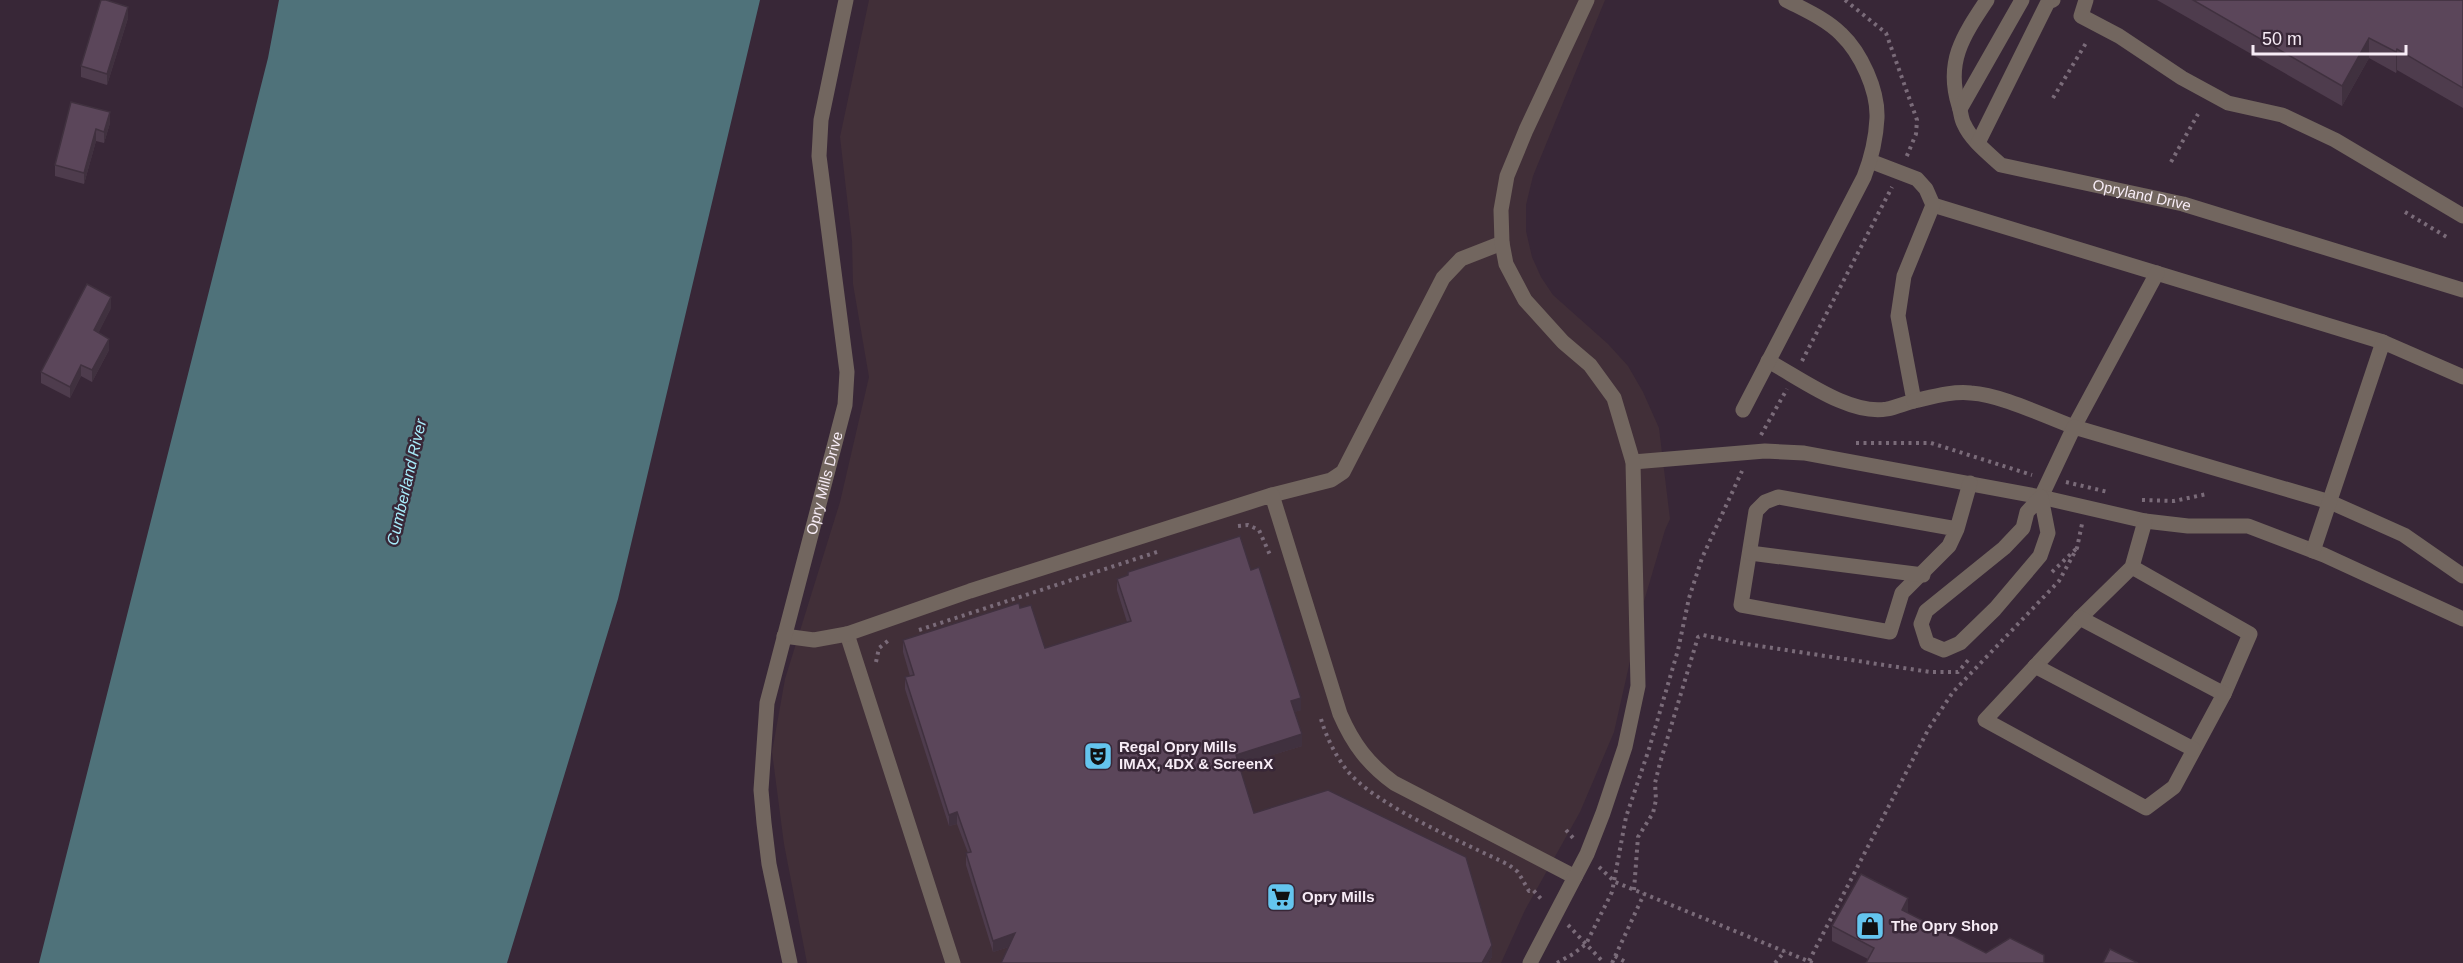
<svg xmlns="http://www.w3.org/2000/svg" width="2463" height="963" viewBox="0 0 2463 963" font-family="Arial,sans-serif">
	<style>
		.commercial { fill: #412f38 }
		.water { fill: #4f727a }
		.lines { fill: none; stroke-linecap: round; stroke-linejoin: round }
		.path { stroke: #7a6b79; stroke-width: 4; stroke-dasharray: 3 4.5; stroke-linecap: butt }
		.minor { stroke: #72665f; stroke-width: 15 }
		.wall { fill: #4e3c4d }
		.shaded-wall { fill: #40313f }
		.building { fill: #5b465a; stroke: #40313f; stroke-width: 1.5 }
		.labels { text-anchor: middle; stroke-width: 5; stroke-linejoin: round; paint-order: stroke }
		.street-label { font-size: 15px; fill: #f7ecf6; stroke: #382737 }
		.poi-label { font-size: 15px; font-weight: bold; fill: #f7ecf6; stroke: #382737; text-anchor: start }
		.water-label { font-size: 16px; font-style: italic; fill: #a8ecfb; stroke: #382737 }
	</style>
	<rect width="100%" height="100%" fill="#382737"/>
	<path class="commercial" d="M869,0H1605L1533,176L1526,205V231L1532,257L1541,277L1553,295L1608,344L1628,366L1643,392L1659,428L1670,519L1665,530L1642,608L1614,732L1580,812L1525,910L1501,963H807L784,844L772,752L785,679L840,502L869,377L853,284L852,241L840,137Z"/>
	<path class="water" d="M279,0H760L618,599L507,963H39L268,58Z"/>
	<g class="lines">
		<g class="path">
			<path d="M1845,0L1886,33L1917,120L1916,134L1906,158"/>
			<path d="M2053,98L2086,43"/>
			<path d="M2171,162L2198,114"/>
			<path d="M2405,212L2450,239"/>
			<path d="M1802,361L1892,187"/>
			<path d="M1761,435L1787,389"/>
			<path d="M1856,443H1931L2032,475"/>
			<path d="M2066,482L2108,492"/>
			<path d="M2142,500L2174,501L2207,494"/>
			<path d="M1238,526L1248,525L1259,530L1270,555"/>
			<path d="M2052,572L2077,548"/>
			<path d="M919,630L1157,552"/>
			<path d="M876,662L879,648L889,640"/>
			<path d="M1321,719C1326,736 1335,755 1346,769C1373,805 1467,844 1509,865L1518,872L1529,891L1533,890L1543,901"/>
			<path d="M1566,830L1574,839"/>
			<path d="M1599,867L1615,882L1813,963"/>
			<path d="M1634,890L1638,837L1653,813L1656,800L1655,783L1660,763L1698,637L1703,635L1740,643L1930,672H1958L1970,658"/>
			<path d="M1568,925L1604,963"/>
			<path d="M1615,956L1627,963"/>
			<path d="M1809,961L1929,728L1953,692L2059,581L2077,548L2082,524"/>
			<path d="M1557,963L1573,954L1586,944L1612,892L1626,817L1649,749L1678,650L1689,598L1702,558L1742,471"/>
			<path d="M1612,963L1644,894"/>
			<path d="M1775,963L1785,951"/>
		</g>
		<g class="minor">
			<path id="s1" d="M1987,0C1963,36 1945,62 1959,106C1961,112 1961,119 1964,124C1971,140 1988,153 2001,165L2183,204L2463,290"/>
			<path d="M2086,0L2081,16L2119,36L2182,78L2228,103L2282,115L2335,140L2463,216"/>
			<path d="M1960,109L2022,0"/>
			<path d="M1978,143L2048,2L2053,0"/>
			<path d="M1870,161L1917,179L1926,189L1933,205L2383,342"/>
			<path d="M1768,361C1800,378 1850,416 1887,409C1896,407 1906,403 1914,401L1898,316L1904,276L1933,205"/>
			<path d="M1914,401C1932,397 1952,391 1971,393C2002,395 2044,416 2074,427L2157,273"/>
			<path d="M1743,410L1864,177C1871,159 1876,139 1877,118C1878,90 1861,53 1841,34C1826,19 1805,10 1786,0"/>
			<path d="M1633,462L1765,451L1804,453L2041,497L2074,427L2330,502L2404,535L2463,576"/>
			<path d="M1272,495L1331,480L1343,472L1443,278L1461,259L1502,243"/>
			<path d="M2041,497L2145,521L2188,526H2248L2324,555L2463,619"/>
			<path d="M2041,497L2048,533L2040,556L1995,609L1960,643L1944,650L1927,643L1921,624L1926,611L2004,548L2023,528L2027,512Z"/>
			<path d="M1957,529L1778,497L1765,502L1756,511L1741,605L1890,632L1902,593L1949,546L1957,529L1970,483"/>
			<path d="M2313,551L2383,342L2463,377"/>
			<path d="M1750,553L1923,575"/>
			<path d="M2132,567L2250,634L2224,694L2174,787L2146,808L1985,720L2080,618L2132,567L2145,521"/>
			<path d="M2080,618L2224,694"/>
			<path d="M847,634L953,963"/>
			<path d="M784,636L814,640L847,634L970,591L1272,495L1340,714C1353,744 1368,764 1394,783L1575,877"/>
			<path d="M2035,666L2193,749"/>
			<path id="s2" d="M790,963L769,864L764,823L761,790L767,703L845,405L847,372L819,156L821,120L846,0"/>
			<path d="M1530,963L1587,854L1603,813L1625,747L1638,686L1633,462L1614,398L1590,365L1563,342L1525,300L1506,264L1502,243L1501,210L1507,176L1526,130L1587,0"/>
		</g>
	</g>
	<g class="wall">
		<path d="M2157,0H2463V108L2397,70L2396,73L2369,58L2342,106Z"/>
		<path d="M128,18L107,85L81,77V66Z"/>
		<path d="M71,102L110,123L104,143L96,141L84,184L55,176V165Z"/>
		<path d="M111,308L98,333L109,350L92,382L81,376L70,398L41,383V372Z"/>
		<path d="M1251,570L1301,710L1294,712L1302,746L1239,765L1254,813L1492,957L1488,963H1001L1009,947L993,952L966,865V853H968L957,824L949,826L905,689V677L910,676L903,652V640L1020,608L1045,648L1127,622L1117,590V579L1128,575V572Z"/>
		<path d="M1908,912L1907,913L1986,953L2044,963L1868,959L1832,941V926Z"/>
	</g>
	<g class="shaded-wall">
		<path d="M128,7V18L107,85V74Z"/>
		<path d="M2369,38V58L2342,106V86Z"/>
		<path d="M2397,49V70L2396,73V52Z"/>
		<path d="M110,112V123L104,143V132Z"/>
		<path d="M96,129V141L84,184V173Z"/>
		<path d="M111,297V308L94,342V330Z"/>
		<path d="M109,339V350L92,382V370Z"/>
		<path d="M81,365V376L70,398V387Z"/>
		<path d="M1301,698V710L1291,713V701Z"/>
		<path d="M1302,734V746L1236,766V755Z"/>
		<path d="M957,812V824L949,826V815Z"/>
		<path d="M1908,898V912L1902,925V910Z"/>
		<path d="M1015,933V945L993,952V941Z"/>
		<path d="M1492,945V957L1488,963H1482Z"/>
	</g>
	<g class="building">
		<path d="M101,0H106L128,7L107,74L81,66Z"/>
		<path d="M2193,0H2463V88L2397,49L2396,52L2369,38L2342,86Z"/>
		<path d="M71,102L110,112L104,132L96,129L84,173L55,165Z"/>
		<path d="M87,284L111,297L94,330L109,339L92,370L81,365L70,387L41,372Z"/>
		<path d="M1240,536L1251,570L1259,567L1301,698L1291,701L1302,734L1236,755L1254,813L1328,790L1466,857L1492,945L1482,963H1001L1015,933L993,941L966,853L971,852L957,812L949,815L905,677L914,675L903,640L1019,603L1020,608L1031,605L1045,648L1131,621L1117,579L1128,575V572Z"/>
		<path d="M1861,874L1908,898L1902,910L1986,953L2010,938L2044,955V963H1866L1874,948L1832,926Z"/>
		<path d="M2110,949L2138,963H2103Z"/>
	</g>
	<defs>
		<g id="theatre-square" transform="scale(1.5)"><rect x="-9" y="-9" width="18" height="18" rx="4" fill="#64c5ee" stroke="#382737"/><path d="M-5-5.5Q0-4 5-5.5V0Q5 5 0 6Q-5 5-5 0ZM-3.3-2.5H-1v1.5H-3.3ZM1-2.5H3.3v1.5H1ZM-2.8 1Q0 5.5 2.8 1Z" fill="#111"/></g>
		<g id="supermarket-square" transform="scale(1.5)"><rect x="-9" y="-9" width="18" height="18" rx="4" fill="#64c5ee" stroke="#382737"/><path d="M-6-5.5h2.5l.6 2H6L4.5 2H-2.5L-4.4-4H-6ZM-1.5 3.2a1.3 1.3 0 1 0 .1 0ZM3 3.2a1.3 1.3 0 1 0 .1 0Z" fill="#111"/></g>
		<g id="shop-square" transform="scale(1.5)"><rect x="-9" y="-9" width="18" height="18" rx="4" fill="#64c5ee" stroke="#382737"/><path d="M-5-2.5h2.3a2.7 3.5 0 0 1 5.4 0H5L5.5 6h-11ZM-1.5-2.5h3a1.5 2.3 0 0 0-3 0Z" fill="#111"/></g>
	</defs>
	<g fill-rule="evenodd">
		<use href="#theatre-square" x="1098" y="756"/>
		<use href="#supermarket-square" x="1281" y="897"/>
		<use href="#shop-square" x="1870" y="926"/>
	</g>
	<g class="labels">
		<g class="street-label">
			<text dy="5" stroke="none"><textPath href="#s1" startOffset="333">Opryland Drive</textPath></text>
			<text dy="5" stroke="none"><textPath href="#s2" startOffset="490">Opry Mills Drive</textPath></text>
		</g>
		<g class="poi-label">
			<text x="1119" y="752">Regal Opry Mills<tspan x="1119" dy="17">IMAX, 4DX &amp; ScreenX</tspan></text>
			<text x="1302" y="902">Opry Mills</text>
			<text x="1891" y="931">The Opry Shop</text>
		</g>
		<g class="water-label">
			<text transform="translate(406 482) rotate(-77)" y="6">Cumberland River</text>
		</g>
	</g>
	<path d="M2253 45v9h153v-9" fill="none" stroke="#f7ecf6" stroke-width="3"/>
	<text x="2262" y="45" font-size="18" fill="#f7ecf6" stroke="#382737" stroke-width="4.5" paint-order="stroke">50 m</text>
</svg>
